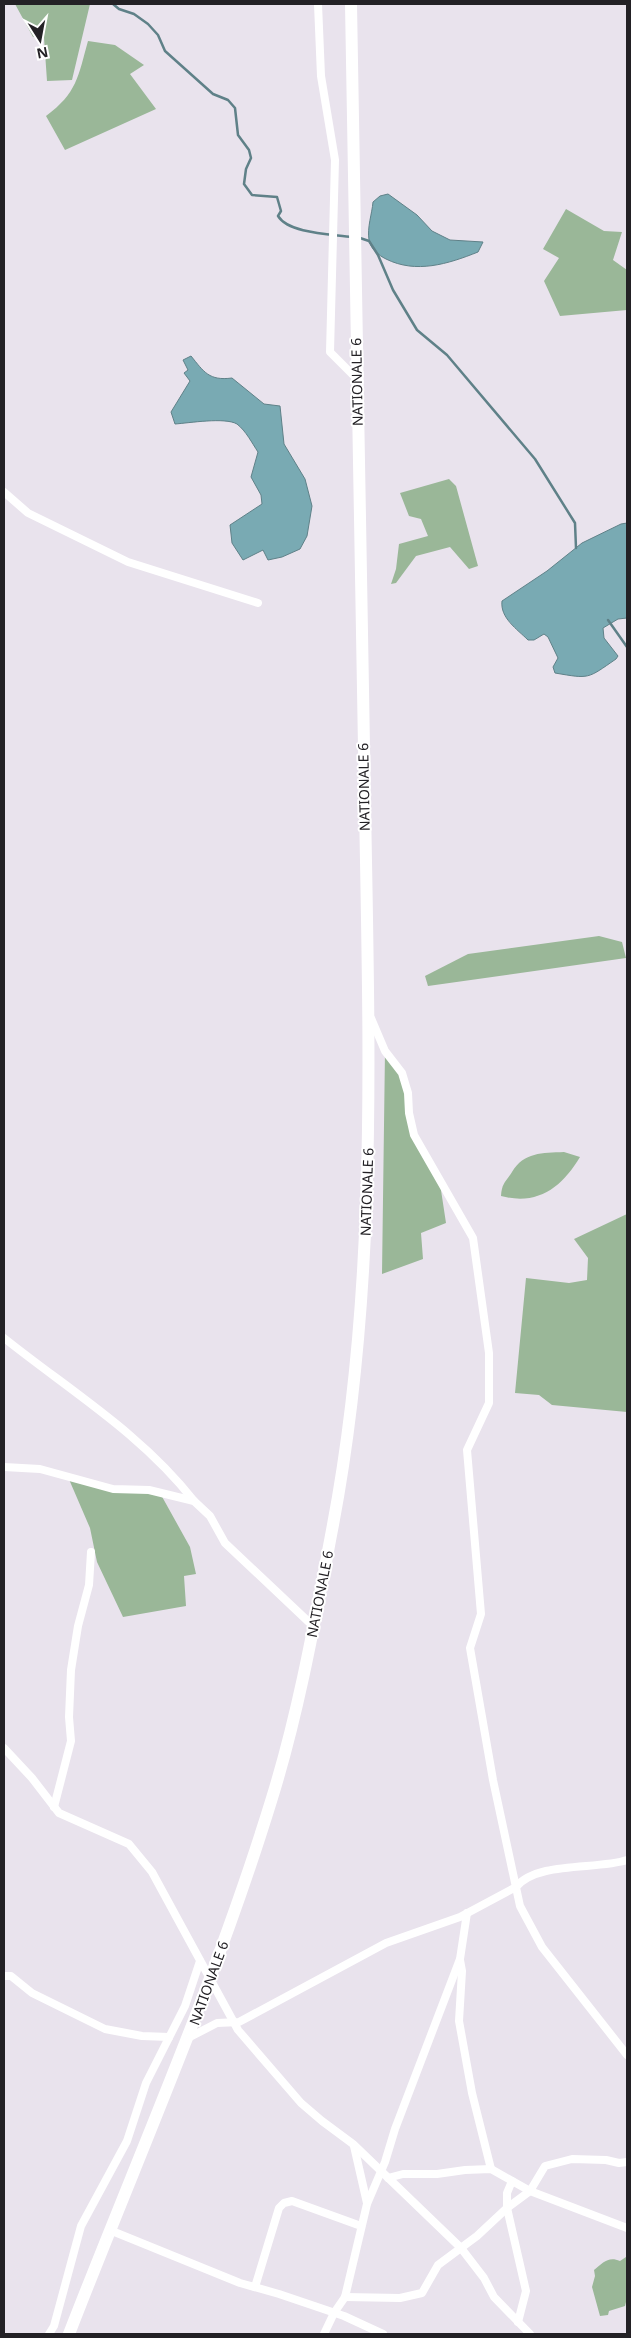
<svg xmlns="http://www.w3.org/2000/svg" width="631" height="2338" viewBox="0 0 631 2338" font-family="'Noto Sans',sans-serif">
	<style>
		.forest { fill: #9ab798 }
		.water { fill: #79aab3; stroke: #5f8188 }
		.lines { fill: none; stroke-linecap: round; stroke-linejoin: round }
		.stream { stroke: #5f8188; stroke-width: 2.5 }
		.street { stroke: #fff; stroke-width: 8 }
		.primary { stroke: #fff; stroke-width: 12 }
		.labels { text-anchor: middle; stroke-width: 4; stroke-linejoin: round; paint-order: stroke }
		.street-label { font-size: 14px; fill: #232125; stroke: #fff }
	</style>
	<rect width="100%" height="100%" fill="#e9e3ed"/>
	<g class="forest">
		<path d="M15,4H90L72,80L47,81L44,38L33,37Z"/>
		<path d="M88,41L115,45L144,65L130,74L156,109L65,150L46,116C77,93 78,77 88,41Z"/>
		<path d="M566,209L604,231L622,232L613,260L627,270V310L560,316L544,281L559,258L543,249Z"/>
		<path d="M449,479L456,486L478,566L469,569L450,547L416,556L396,583L391,584L396,569L399,544L428,536L421,519L409,516L400,493Z"/>
		<path d="M599,936L622,942L626,958L428,986L425,976L468,954Z"/>
		<path d="M385,1051L402,1073L414,1135L439,1177L446,1223L421,1233L423,1259L382,1274Z"/>
		<path d="M564,1152L580,1157C562,1187 538,1206 501,1196C502,1183 505,1183 512,1172C524,1152 542,1153 564,1152Z"/>
		<path d="M627,1214V1412L552,1405L539,1395L515,1393L526,1278L569,1283L587,1280L588,1258L574,1239Z"/>
		<path d="M68,1477L113,1489L160,1493L190,1547L196,1574L184,1576L186,1606L123,1617L97,1562L90,1528Z"/>
		<path d="M626,2257L627,2298L625,2306L609,2311L608,2315L600,2316L592,2287L595,2276L594,2270C603,2263 608,2256 620,2261Z"/>
	</g>
	<g class="water">
		<path d="M388,194L417,215L432,231L450,240L483,242L478,252C448,264 416,274 386,259C378,255 371,249 369,240C367,227 372,214 373,202L380,196Z"/>
		<path d="M191,356C204,372 209,381 232,378L264,404L280,406L284,444L305,479L312,506L307,536L300,549L282,557L268,560L263,550L243,560L232,543L230,525L262,504L261,495L251,477L258,452C252,443 246,431 237,424C225,417 189,423 175,424L171,412L190,381L184,373L188,370L183,360Z"/>
		<path d="M627,523V618L618,619L603,628L604,638L618,656L616,659C587,679 590,679 555,673L553,667L558,658L548,637L544,634L534,640H528C517,629 500,618 502,601L547,571L582,543L621,524Z"/>
	</g>
	<g class="lines">
		<g class="stream">
			<path d="M113,4L119,9L134,14L148,24L158,35L165,51L213,94L228,100L235,108L238,135L249,150L251,158L246,169L244,184L252,195L277,197L281,211L278,216C289,234 332,234 352,237"/>
			<path d="M360,238L369,241L378,255L393,290L417,330L447,355L535,459L575,523L576,548"/>
			<path d="M608,620L627,647"/>
		</g>
		<g class="street">
			<path d="M318,4L321,76L335,160L330,352L357,379"/>
			<path d="M4,492L28,513L128,562L258,603"/>
			<path d="M371,1018L385,1051L402,1073L408,1093L409,1113L414,1135L473,1238L489,1353V1403L467,1450L481,1614L470,1648L493,1780L520,1906L542,1947L627,2055"/>
			<path d="M4,1338C69,1390 142,1434 194,1501"/>
			<path d="M4,1467L40,1469L113,1489L149,1490L194,1501L210,1516L225,1543L313,1626"/>
			<path d="M4,1748L32,1778L59,1813L129,1844L152,1872L238,2030L301,2103L322,2121L353,2144L461,2248L484,2278L494,2297L530,2334"/>
			<path d="M54,1807L71,1741L69,1717L71,1670L78,1626L89,1585L91,1552"/>
			<path d="M460,1960L462,1971L459,2021L472,2093L491,2169"/>
			<path d="M4,1976H11L32,1993L105,2029L142,2036L169,2037"/>
			<path d="M188,2038L217,2023L239,2022L386,1943L460,1917L516,1887C537,1861 597,1870 627,1860"/>
			<path d="M354,2146L367,2203"/>
			<path d="M388,2178L403,2174H437L465,2170L491,2169L530,2191L627,2228"/>
			<path d="M512,2181L507,2193V2208L526,2291L518,2322"/>
			<path d="M112,2231L240,2283L279,2294L344,2316L383,2334"/>
			<path d="M255,2287L279,2208L284,2203L292,2201L361,2226"/>
			<path d="M345,2297L400,2298L422,2293L438,2265L477,2236L507,2208L530,2191L545,2166L572,2159L606,2160L619,2163L627,2162"/>
			<path d="M49,2334L54,2326L81,2226L127,2141L146,2083L185,2006L200,1961"/>
			<path d="M324,2334L334,2313L345,2297L367,2204L385,2162L395,2129L460,1959L467,1913"/>
		</g>
		<path class="primary" d="M69,2334C138,2156 216,1981 272,1798C299,1711 315,1620 332,1530C378,1291 369,1047 365,804C360,537 356,270 351,4"/>
	</g>
	<g class="labels">
		<g class="street-label">
			<text transform="translate(357 382) rotate(-91)" y="5">NATIONALE 6</text>
			<text transform="translate(364 787) rotate(-91)" y="5">NATIONALE 6</text>
			<text transform="translate(367 1192) rotate(-88)" y="5">NATIONALE 6</text>
			<text transform="translate(320 1594) rotate(-79)" y="5">NATIONALE 6</text>
			<text transform="translate(209 1983) rotate(-70)" y="5">NATIONALE 6</text>
		</g>
	</g>
	<rect width="631" height="2338" fill="none" stroke="#232125" stroke-width="10"/>
	<g transform="translate(40 40) rotate(169)" stroke="#ffffff" stroke-width="4" paint-order="stroke">
	<path d="M0-4L9 19L0 12L-9 19Z" fill="#232125"/>
	<text y="-8" font-size="14" font-weight="bold" text-anchor="middle" fill="#232125">N</text>
	</g>
</svg>
